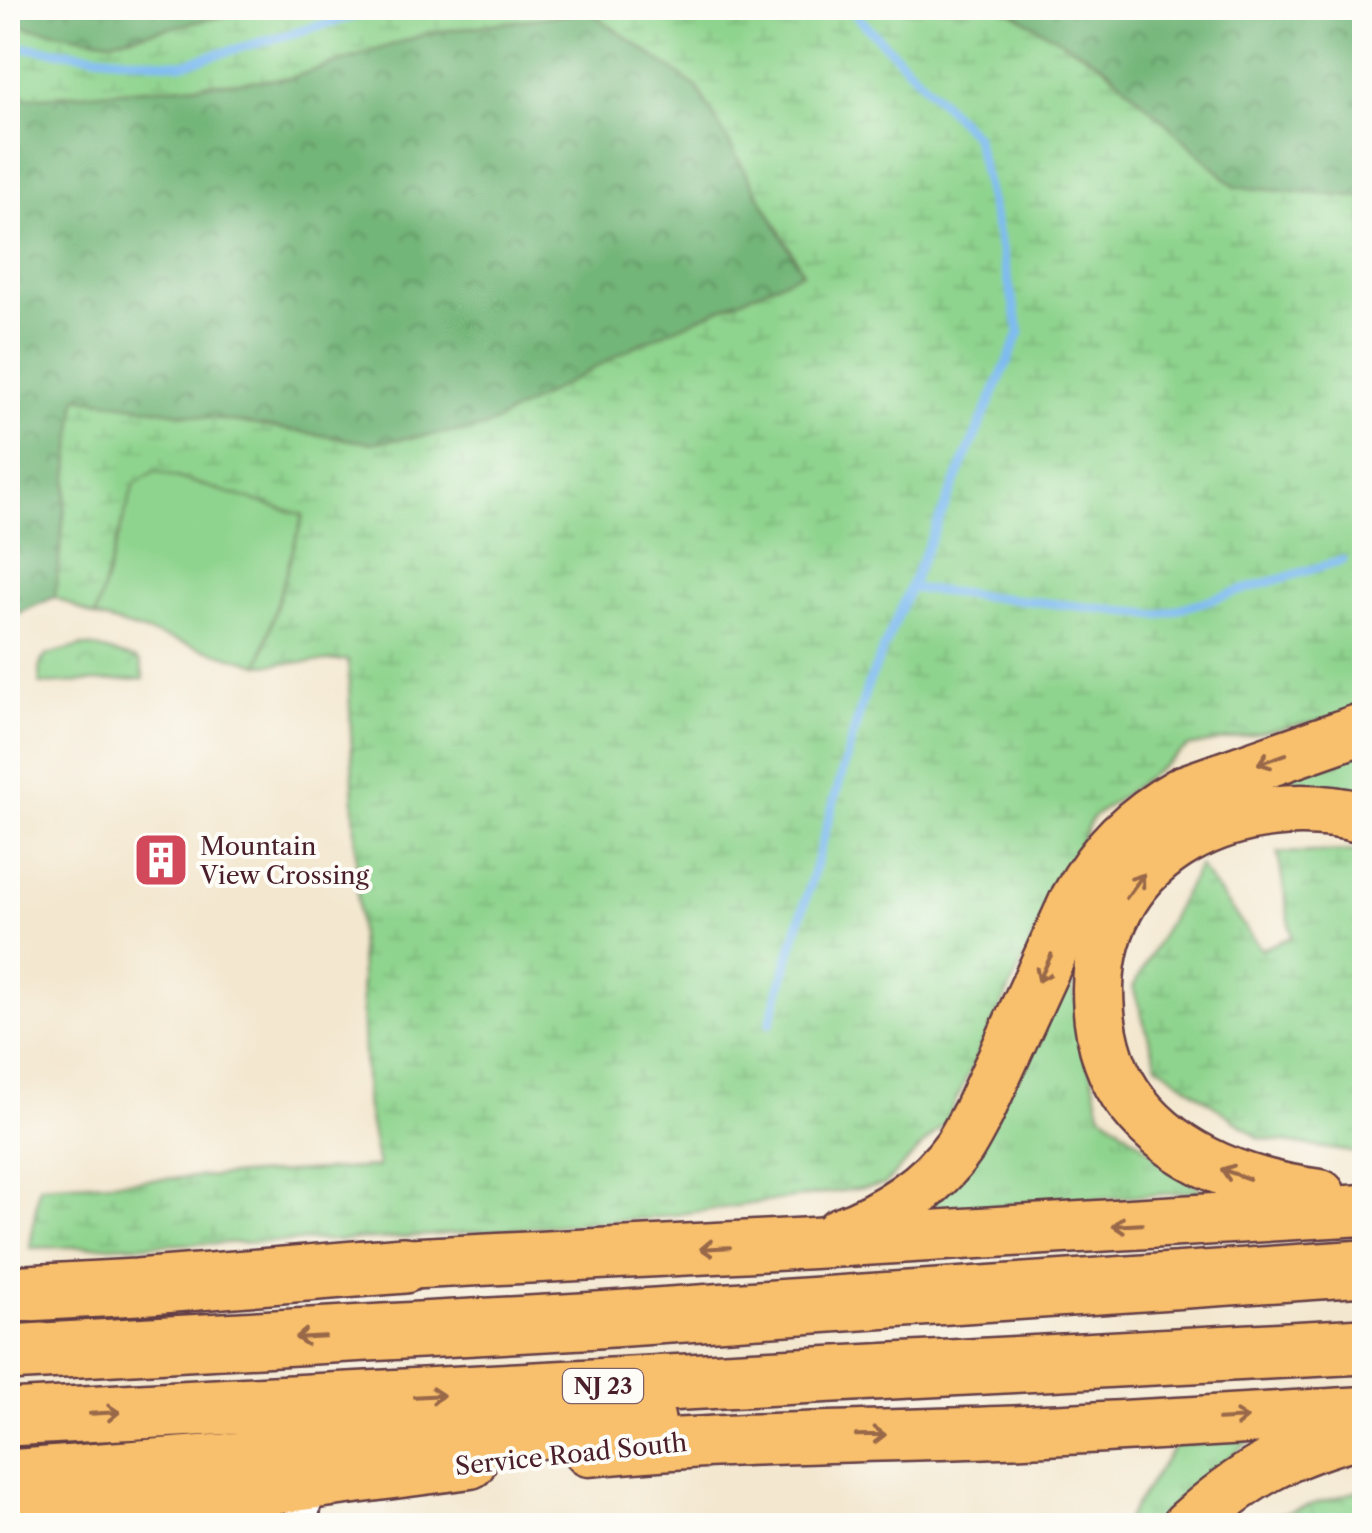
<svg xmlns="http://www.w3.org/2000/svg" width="1372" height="1533" viewBox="0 0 1372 1533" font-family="'Libre Caslon Text',serif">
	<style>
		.grass { fill: url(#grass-tufts); stroke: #6c7a5c; stroke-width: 2.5 }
		.forest { fill: url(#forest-crowns); stroke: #5e6a52; stroke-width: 2.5 }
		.wetland { fill: url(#wetland-marsh); stroke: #6c7a5c; stroke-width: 2.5 }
		.park { fill: url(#park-crowns); stroke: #6c7a5c; stroke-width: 2.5 }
		.pitch { fill: #8fd48e; stroke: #6c7a5c; stroke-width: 2.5 }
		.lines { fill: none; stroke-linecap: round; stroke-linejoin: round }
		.stream { stroke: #7fbbf2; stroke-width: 9 }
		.street-casing { stroke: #633d44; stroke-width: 38 }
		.primary-casing { stroke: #633d44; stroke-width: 55 }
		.highway-casing { stroke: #633d44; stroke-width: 60 }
		.street { stroke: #fff; stroke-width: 32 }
		.primary { stroke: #f8bf6c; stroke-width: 50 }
		.highway { stroke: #f8bf6c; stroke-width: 55 }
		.oneway { stroke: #986748 }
		.labels { text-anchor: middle; stroke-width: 8; stroke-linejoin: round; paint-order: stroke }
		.shield { fill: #fdfcf7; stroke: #806168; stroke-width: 2.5 }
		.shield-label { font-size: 22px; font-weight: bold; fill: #4a1f2b }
		.poi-label { font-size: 25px; fill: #4a1f2b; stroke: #fdfcf7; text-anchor: start }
		.street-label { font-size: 25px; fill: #4a1f2b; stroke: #fdfcf7 }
	</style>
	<defs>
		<pattern id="grass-tufts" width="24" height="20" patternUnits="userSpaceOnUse" patternTransform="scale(2.5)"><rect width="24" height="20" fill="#8fd48e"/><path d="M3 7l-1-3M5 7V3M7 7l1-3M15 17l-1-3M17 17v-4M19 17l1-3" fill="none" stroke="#7db67b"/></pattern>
		<pattern id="forest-crowns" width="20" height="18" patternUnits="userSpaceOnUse" patternTransform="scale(2.5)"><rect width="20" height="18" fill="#73b679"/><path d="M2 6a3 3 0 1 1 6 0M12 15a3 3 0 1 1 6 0" fill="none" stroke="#609363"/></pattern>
		<pattern id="wetland-marsh" width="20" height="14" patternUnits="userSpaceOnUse" patternTransform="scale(2.5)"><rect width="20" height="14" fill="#8fd48e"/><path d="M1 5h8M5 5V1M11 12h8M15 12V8" fill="none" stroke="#7db67b"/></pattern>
		<pattern id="park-crowns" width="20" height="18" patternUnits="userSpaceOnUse" patternTransform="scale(2.5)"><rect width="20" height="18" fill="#8fd48e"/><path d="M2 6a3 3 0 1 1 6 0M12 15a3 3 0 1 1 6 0" fill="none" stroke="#7db67b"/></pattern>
	</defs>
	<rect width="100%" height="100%" fill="#fdfcf7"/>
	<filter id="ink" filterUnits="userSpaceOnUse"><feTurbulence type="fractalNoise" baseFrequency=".01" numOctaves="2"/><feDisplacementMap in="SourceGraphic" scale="20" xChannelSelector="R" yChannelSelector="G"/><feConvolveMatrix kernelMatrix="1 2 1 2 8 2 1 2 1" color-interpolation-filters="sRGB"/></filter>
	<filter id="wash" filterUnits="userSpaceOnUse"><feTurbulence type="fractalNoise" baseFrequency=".0048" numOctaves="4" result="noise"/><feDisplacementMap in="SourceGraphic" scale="40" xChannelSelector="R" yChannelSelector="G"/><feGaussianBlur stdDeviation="2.25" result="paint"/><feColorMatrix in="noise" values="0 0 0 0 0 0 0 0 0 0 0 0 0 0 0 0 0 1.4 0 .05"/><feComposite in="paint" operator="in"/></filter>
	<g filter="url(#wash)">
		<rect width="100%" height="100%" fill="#f3e7cf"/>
		<g class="grass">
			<path d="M1364,740V799L1236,786Z"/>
			<path d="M1066,952L1100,1112L1203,1191L903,1214Z"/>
			<path d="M1252,1439L1171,1506L1156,1525L1122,1526L1175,1445Z"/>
		</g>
		<g class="forest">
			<path d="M8,8H262L109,41L8,24Z"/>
			<path d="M1004,8H1364V198L1235,187L1103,65Z"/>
			<path d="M589,11L697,87L803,273L635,346L485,428L370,443L77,397L55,597L8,618V88L28,98L290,78L428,33Z"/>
		</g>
		<g class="wetland">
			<path d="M262,8H1004L1103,65L1235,187L1364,198V709L1359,713L1188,747L1092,818L945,1123L884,1185L652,1218L381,1239L30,1248L39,1186L378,1167L366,1102L348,660L259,665L303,515L134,485L95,617L55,597L77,397L370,443L484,428L635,346L803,272L697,87L589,11L428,33L290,78L28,98L8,88V24L109,41Z"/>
			<path d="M1356,851L1364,856V1154L1259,1138L1157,1064L1133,987L1199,866L1261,949L1292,937L1278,853Z"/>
			<path d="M1364,1489V1525H1268L1270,1517Z"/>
		</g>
		<path class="park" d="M81,646L93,647L136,659L140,663L144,679L40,684C39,673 37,663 47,655Z"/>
		<path class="pitch" d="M155,471L303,515L259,665L95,617L134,484Z"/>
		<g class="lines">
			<g class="stream">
				<path d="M8,46L182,64L383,8"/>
				<path d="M910,588L1159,615L1343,560"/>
				<path d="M770,1023L867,687L1020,332L975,136L849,8"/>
			</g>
		</g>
	</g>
	<g filter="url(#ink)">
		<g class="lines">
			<g class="street-casing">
				<path id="street" d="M299,1526L310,1484"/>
			</g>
			<g class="primary-casing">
				<g id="primary">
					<path d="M1320,1195C1250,1186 1177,1161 1133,1104C1107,1071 1098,1030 1098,989C1100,848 1242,787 1364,818"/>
					<path d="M840,1233C886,1216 931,1187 959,1147C966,1136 972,1124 978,1113L1076,899C1104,849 1134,819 1184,791L1364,728"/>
					<path d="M362,1266L813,1243L1364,1210"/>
					<path d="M589,1451C726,1437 862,1437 1000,1432C1121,1427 1243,1419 1364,1412"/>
					<path d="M8,1513L255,1491L470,1463"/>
					<path d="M1187,1526C1244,1475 1286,1451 1360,1432"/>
				</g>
			</g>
			<g class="highway-casing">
				<g id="highway">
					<path d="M8,1294L137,1287L404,1265"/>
					<path d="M8,1353L582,1321L1364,1268"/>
					<path d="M8,1418L1364,1346"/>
					<path d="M8,1478L222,1462L647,1420"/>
				</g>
			</g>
			<use href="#street" class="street"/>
			<use href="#primary" class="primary"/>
			<use href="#highway" class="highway"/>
		</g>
		<defs><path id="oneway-shaft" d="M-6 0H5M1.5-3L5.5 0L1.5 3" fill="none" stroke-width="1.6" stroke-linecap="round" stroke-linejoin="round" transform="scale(2.5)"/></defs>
		<g class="oneway">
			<use href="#oneway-shaft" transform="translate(1272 759) rotate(161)"/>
			<use href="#oneway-shaft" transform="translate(1135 886) rotate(-54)"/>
			<use href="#oneway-shaft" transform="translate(1045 968) rotate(115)"/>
			<use href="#oneway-shaft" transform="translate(1235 1174) rotate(-161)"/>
			<use href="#oneway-shaft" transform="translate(1127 1225) rotate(177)"/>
			<use href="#oneway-shaft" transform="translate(715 1248) rotate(177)"/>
			<use href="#oneway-shaft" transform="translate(310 1337) rotate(177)"/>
			<use href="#oneway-shaft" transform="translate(429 1396) rotate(-3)"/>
			<use href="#oneway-shaft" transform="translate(105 1413) rotate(-3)"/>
			<use href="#oneway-shaft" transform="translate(1233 1419) rotate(-3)"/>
			<use href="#oneway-shaft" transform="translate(871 1435) rotate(-1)"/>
		</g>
	</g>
	<defs>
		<g id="building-square" transform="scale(2.875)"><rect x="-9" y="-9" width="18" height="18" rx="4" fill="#d1495b" stroke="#fdfcf7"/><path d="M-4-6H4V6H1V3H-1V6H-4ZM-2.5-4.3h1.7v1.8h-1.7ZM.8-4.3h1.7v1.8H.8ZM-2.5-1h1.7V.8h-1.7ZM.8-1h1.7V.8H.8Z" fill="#fff"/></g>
	</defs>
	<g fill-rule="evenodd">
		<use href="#building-square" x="161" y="860"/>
	</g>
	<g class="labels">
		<rect class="shield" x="563" y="1369" width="80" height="34" rx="8"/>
		<g class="shield-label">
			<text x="603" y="1394">NJ 23</text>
		</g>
		<g class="poi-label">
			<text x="200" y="855">Mountain<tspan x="200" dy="29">View Crossing</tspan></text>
		</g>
		<g class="street-label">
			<text transform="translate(571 1454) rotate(-6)" y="9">Service Road South</text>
		</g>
	</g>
	<rect width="1372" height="1533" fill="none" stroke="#fdfcf7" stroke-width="40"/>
</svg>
